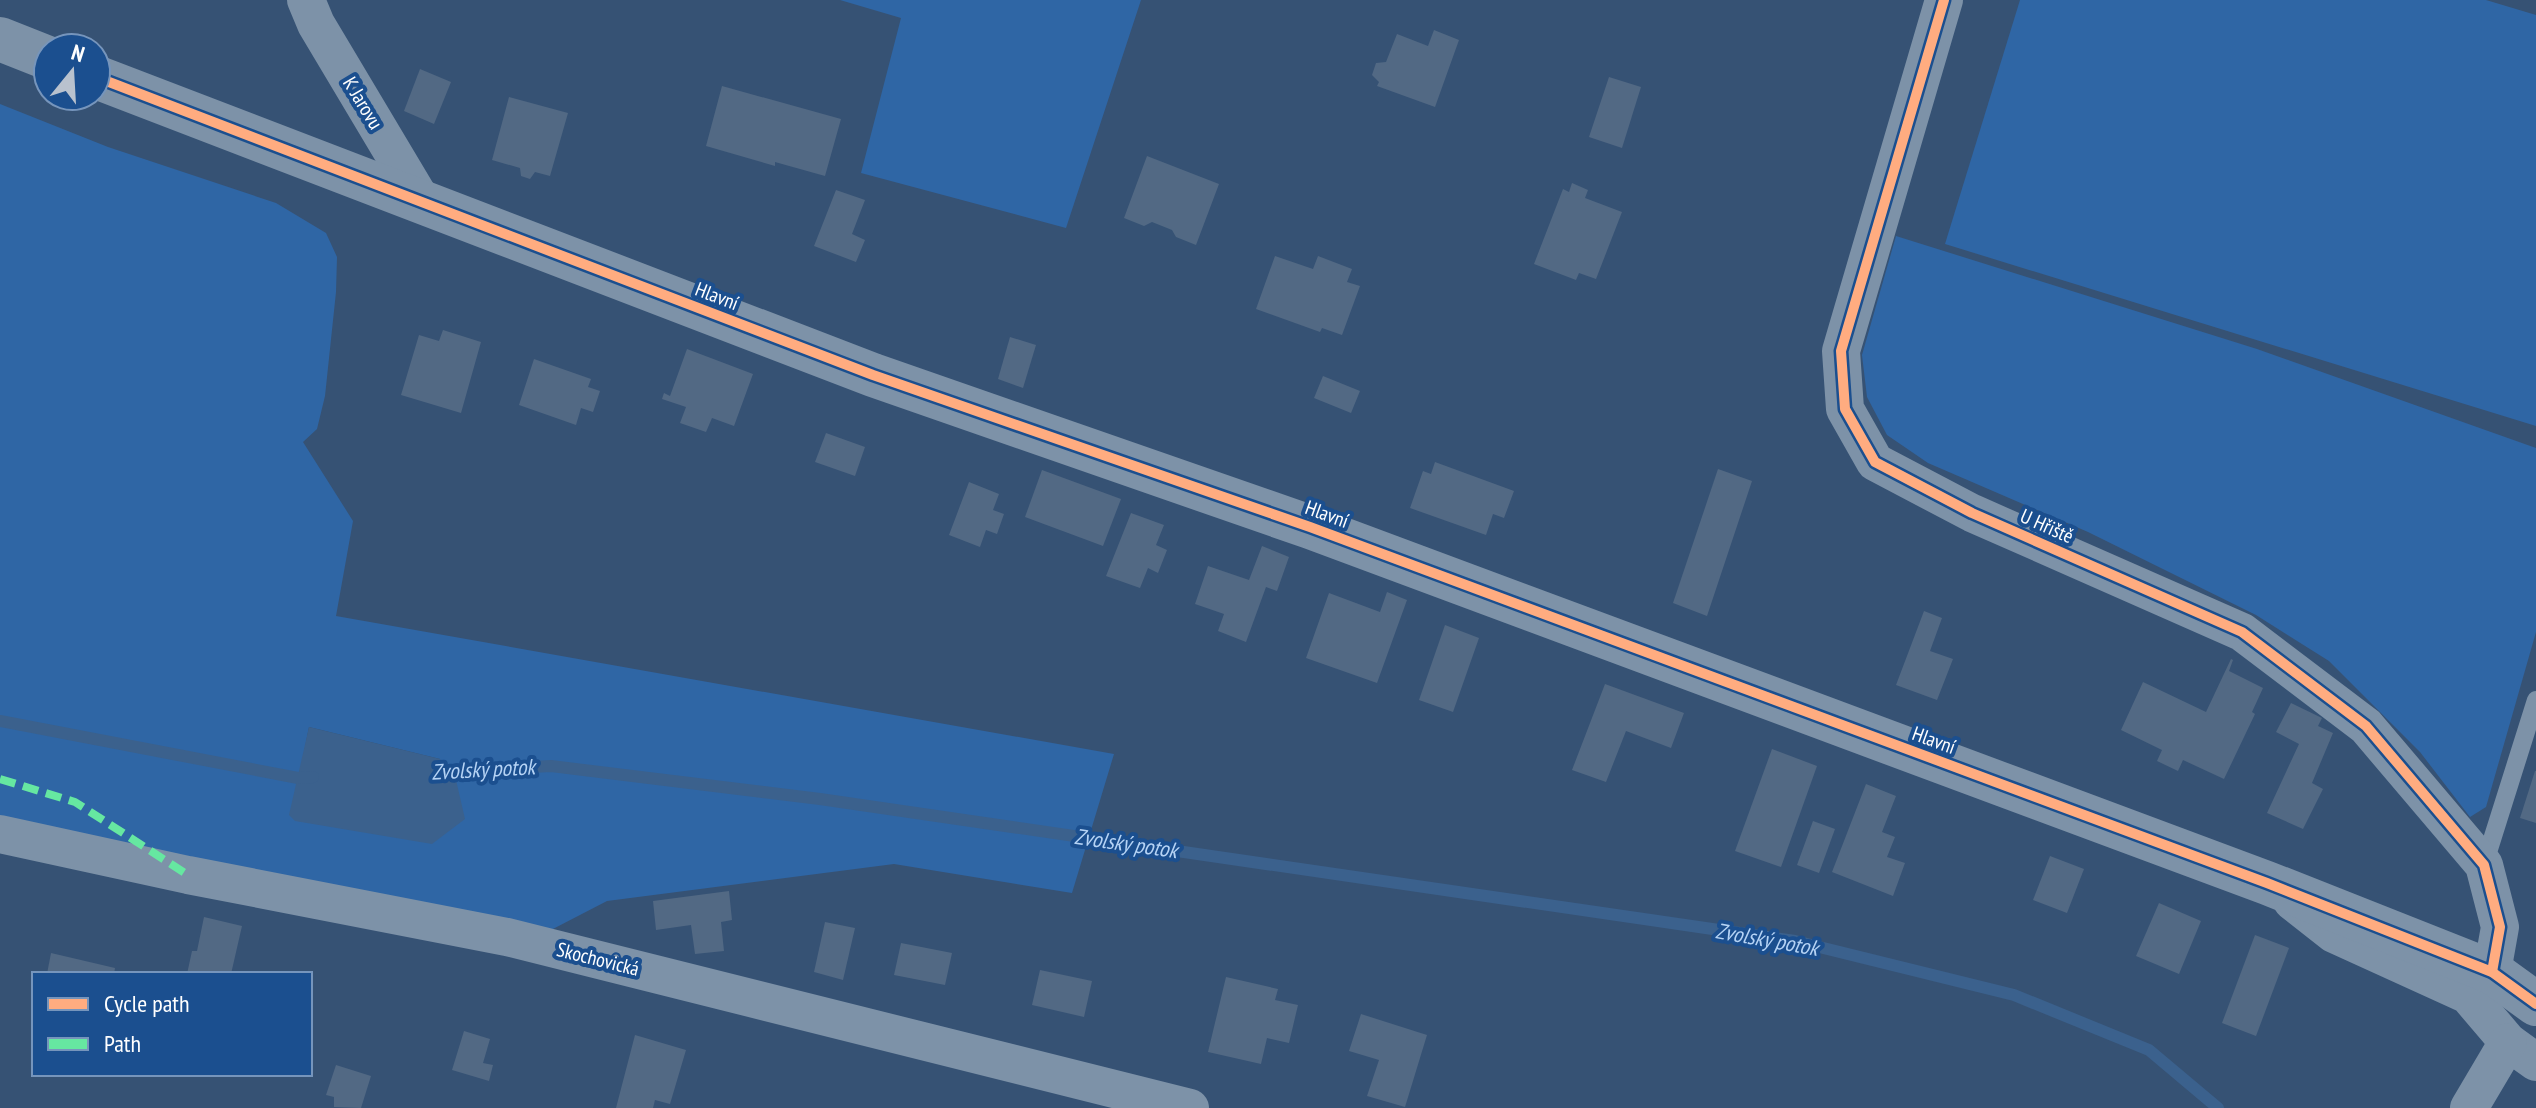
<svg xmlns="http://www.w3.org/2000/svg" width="2536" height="1108" viewBox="0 0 2536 1108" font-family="'PT Sans Narrow',sans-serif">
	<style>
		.green { fill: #2f66a5; fill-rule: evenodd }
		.water { fill: #3b618d }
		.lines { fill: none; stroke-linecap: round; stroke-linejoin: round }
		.stream { stroke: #3b618d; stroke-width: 12 }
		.building { fill: #526984 }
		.service { stroke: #7d92a8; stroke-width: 18 }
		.minor { stroke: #7d92a8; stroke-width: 38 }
		.tertiary { stroke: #7d92a8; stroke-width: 44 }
		.quiet { stroke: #66e7a1; stroke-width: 8; stroke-dasharray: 16 8; stroke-linecap: butt }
		.cycleway-casing { stroke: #1b4f8f; stroke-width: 15 }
		.cycleway { stroke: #ffac80; stroke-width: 10 }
		.labels { text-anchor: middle; stroke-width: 8; stroke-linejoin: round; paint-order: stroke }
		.street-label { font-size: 20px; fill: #fff; stroke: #1b4f8f }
		.water-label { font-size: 22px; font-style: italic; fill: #b5d3f5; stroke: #1b4f8f }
	</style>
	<rect width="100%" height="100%" fill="#365274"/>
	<g class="green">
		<path d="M840,0H1141L1066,228L861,173L901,18Z"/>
		<path d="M2020,0H2486L2536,15V426L1945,244Z"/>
		<path d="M0,104L108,147L276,203L326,233L337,257L336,292L325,396L317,429L303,442L353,521L336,616L1114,754L1072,893L894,864L607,901L549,931L0,821ZM309,727L440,759L297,787Z"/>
		<path d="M1896,236L2257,349L2536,448V632L2486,807L2470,817L2420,752L2329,661L2256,615L2088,532L1928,463L1887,435L1867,397L1862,355Z"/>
	</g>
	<path class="water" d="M309,727L440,759L456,780L465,819L432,844L295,821L289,815Z"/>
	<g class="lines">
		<g class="stream">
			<path d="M0,721L298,778L313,777"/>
			<path d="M436,772L551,766L820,799L1795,941L2014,995L2149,1050L2218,1108"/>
		</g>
	</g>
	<g class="building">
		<path d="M1434,30L1459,40L1435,107L1377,86L1379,82L1372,75L1376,63L1386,62L1397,34L1428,46Z"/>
		<path d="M420,69L451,82L434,124L404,111Z"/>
		<path d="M1609,77L1641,87L1622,148L1589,137Z"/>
		<path d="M722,86L841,119L825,176L775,162V166L706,146Z"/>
		<path d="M509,97L568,113L550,176L535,172L530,179L521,176L520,168L492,160Z"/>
		<path d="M1147,156L1219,184L1196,245L1176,237L1172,230L1152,222L1144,226L1124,218Z"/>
		<path d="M1572,183L1588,190L1585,198L1622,212L1596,279L1579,273L1576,280L1534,264L1563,189L1569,192Z"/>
		<path d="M836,190L865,200L852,234L865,240L856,262L814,246Z"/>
		<path d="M1275,256L1313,269L1318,256L1352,269L1347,282L1360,286L1342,335L1322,328L1320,332L1256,309Z"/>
		<path d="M443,330L481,342L461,413L401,395L419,335L439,341Z"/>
		<path d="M1010,337L1036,345L1023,388L998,379Z"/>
		<path d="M687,349L753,374L734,426L712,418L706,432L680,423L686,407L662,399L664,393L670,396Z"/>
		<path d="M534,359L591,379L588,387L600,391L593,412L581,408L576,425L519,405Z"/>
		<path d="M1323,376L1360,391L1351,413L1314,398Z"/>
		<path d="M826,433L865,447L855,476L815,462Z"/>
		<path d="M1435,462L1514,491L1504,518L1493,514L1486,535L1410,508L1423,471L1431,474Z"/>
		<path d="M1718,469L1752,481L1707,616L1673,603Z"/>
		<path d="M1042,470L1121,499L1103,546L1025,517Z"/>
		<path d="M969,482L999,494L993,510L1004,514L997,534L986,530L980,547L949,535Z"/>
		<path d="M1131,513L1164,525L1156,545L1167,550L1158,573L1148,568L1140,588L1106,576Z"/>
		<path d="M1262,546L1289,557L1277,591L1266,587L1246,642L1218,631L1224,614L1195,604L1208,566L1249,580Z"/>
		<path d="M1387,592L1407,600L1377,683L1306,658L1329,593L1380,612Z"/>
		<path d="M1924,611L1942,618L1930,651L1953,659L1937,700L1896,685Z"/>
		<path d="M1445,625L1479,638L1453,712L1419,700Z"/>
		<path d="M2231,659L2233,660L2229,671L2263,688L2252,712L2255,714L2224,779L2183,760L2178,771L2157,761L2162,750L2121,730L2143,682L2206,712Z"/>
		<path d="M1605,684L1684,713L1671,748L1626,731L1606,782L1572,770Z"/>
		<path d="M2291,703L2322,718L2318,726L2333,733L2312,783L2323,789L2303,829L2267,813L2299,744L2276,732Z"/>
		<path d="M1772,749L1817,766L1781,867L1735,851Z"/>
		<path d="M2535,771H2536V823L2520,818Z"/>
		<path d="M1866,784L1896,796L1882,832L1895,837L1887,857L1905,863L1893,896L1832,872Z"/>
		<path d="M1813,821L1835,829L1819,873L1797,865Z"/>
		<path d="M2050,856L2084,869L2067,913L2033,900Z"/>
		<path d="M729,891L732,920L721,922L724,951L695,954L691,925L656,930L653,901Z"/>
		<path d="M2159,903L2201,921L2179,974L2136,956Z"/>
		<path d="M204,917L242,926L231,974H187L192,951H197Z"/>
		<path d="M825,922L855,928L843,980L814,972Z"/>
		<path d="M2255,935L2289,948L2256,1036L2222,1023Z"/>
		<path d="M901,943L952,953L945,985L894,975Z"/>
		<path d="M51,953L115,968L114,974H47Z"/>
		<path d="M1040,970L1092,981L1084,1017L1032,1005Z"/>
		<path d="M1226,977L1278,989L1275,1000L1298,1005L1289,1043L1267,1038L1261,1064L1208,1052Z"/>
		<path d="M1361,1014L1427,1035L1405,1107L1367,1096L1379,1060L1349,1051Z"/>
		<path d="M464,1031L490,1039L483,1063L493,1065L489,1081L452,1070Z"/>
		<path d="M635,1035L686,1050L670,1104L655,1100L653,1108H616Z"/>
		<path d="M336,1065L371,1076L361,1108L334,1107V1097L326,1095Z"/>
	</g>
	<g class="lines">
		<path class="service" d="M2484,865L2536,700"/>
		<g class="minor">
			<path d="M306,0L316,24L424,205"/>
			<path d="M1944,0L1841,351L1845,409L1875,462L1972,513L2242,632L2366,726L2484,865L2500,927L2492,972"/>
			<path d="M0,834L188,875L507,937L1190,1108"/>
			<path d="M2292,901L2334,934L2468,995L2508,1042L2536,1062"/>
			<path d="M2469,1108L2508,1042"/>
		</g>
		<g class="tertiary">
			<path d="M0,39L48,58"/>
			<path d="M96,77L873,375L1310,527L2267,883L2492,972L2536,1004"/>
		</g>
		<path class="quiet" d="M0,779L75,802L188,875"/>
		<g class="cycleway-casing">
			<g id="cycleway">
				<path d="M1944,0L1841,351L1845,409L1875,462L1972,513L2242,632L2366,726L2484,865L2500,927L2492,972"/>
				<path d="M96,77L873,375L1310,527L2267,883L2492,972L2536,1004"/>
			</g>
		</g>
		<use href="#cycleway" class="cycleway"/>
	</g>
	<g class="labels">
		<g class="street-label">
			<text transform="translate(363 103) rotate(59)" y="7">K Jarovu</text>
			<text transform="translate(717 296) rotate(21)" y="7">Hlavní</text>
			<text transform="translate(1327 514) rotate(20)" y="7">Hlavní</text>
			<text transform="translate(2047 526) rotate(24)" y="7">U Hřiště</text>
			<text transform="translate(1934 740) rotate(20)" y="7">Hlavní</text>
			<text transform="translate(598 959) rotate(14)" y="7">Skochovická</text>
		</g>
		<g class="water-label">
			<text transform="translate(483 769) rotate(-3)" y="8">Zvolský potok</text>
			<text transform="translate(1126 843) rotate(8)" y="8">Zvolský potok</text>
			<text transform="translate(1767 939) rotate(10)" y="8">Zvolský potok</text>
		</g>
	</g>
	<rect x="32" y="972" width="280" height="104" fill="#1b4f8f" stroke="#7695bc" stroke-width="2"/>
	<rect x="48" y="998" width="40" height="12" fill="#ffac80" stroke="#7695bc" stroke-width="2"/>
	<text x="104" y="1012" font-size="24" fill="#ffffff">Cycle path</text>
	<rect x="48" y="1038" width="40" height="12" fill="#66e7a1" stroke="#7695bc" stroke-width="2"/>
	<text x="104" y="1052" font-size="24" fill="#ffffff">Path</text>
	<g transform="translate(72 72) rotate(18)"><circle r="38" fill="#1b4f8f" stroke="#7695bc" stroke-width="2"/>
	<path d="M0-6L14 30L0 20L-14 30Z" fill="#b9c2ce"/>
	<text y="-12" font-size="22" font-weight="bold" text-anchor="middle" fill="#ffffff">N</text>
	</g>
</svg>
